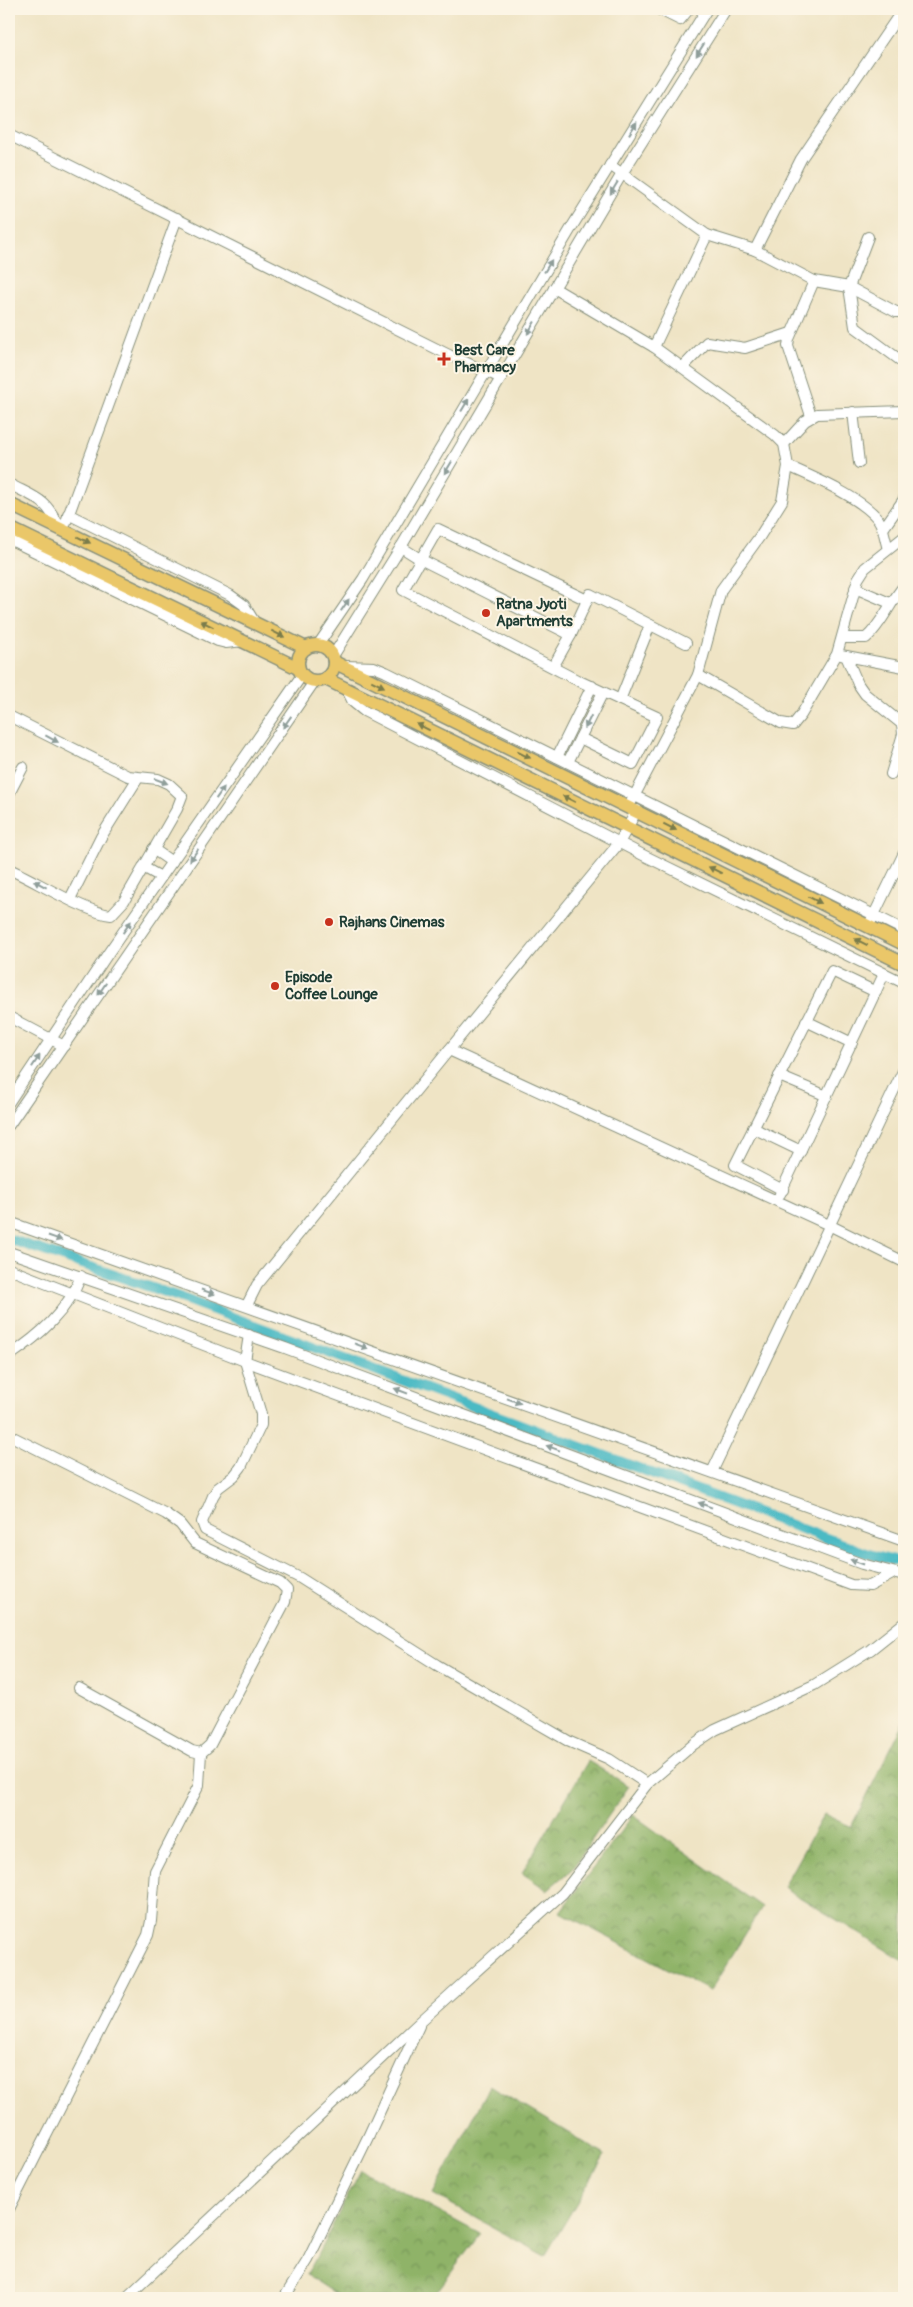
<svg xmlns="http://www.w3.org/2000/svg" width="913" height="2307" viewBox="0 0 913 2307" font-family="Pangolin,sans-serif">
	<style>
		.forest { fill: url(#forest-crowns); stroke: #57784e }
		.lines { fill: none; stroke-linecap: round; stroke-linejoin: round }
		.canal { stroke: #4bbac4; stroke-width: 10 }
		.minor-casing { stroke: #87907c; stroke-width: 12 }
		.major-casing { stroke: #87907c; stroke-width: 15 }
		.minor { stroke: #fff; stroke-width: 10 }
		.major { stroke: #eac769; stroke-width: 12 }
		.oneway { fill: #8f9e9a }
		.oneway2 { fill: #7a7b4c }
		.poi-dot { fill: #c8321e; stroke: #fcf5e5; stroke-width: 2 }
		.labels { text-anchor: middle; stroke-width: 4; stroke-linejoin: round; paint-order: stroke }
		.poi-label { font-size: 15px; font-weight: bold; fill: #1f3d34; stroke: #fcf5e5; text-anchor: start }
	</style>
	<defs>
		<pattern id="forest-crowns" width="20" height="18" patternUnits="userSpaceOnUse" patternTransform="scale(1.25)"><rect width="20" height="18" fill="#8fb368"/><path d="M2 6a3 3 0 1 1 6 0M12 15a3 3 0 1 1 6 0" fill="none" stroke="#749356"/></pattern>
	</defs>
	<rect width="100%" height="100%" fill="#fcf5e5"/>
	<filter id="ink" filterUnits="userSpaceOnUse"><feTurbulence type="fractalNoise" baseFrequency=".02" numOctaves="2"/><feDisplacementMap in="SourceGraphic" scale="10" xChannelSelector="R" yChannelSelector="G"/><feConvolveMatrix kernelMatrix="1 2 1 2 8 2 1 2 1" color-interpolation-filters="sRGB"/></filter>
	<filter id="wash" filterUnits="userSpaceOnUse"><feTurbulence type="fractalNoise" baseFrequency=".0096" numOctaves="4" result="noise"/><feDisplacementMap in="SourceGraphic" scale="20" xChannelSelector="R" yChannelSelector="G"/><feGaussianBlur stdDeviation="1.12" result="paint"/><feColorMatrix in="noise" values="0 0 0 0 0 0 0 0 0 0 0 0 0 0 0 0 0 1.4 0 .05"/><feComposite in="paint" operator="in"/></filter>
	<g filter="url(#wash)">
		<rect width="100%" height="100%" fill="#efe4c5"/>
		<g class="forest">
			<path d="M904,1722V1961L783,1887L824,1814L851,1827Z"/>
			<path d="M588,1761L629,1786L572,1869L547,1890L522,1873Z"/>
			<path d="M633,1815L762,1907L710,1991L560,1912Z"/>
			<path d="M490,2086L605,2155L545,2256L433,2194Z"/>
			<path d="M361,2170L480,2234L432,2298H342L307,2275Z"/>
		</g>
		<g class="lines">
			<path class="canal" d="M9,1239L176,1296L869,1554L893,1561"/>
		</g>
	</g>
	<g filter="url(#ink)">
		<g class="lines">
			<g class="minor-casing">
				<g id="minor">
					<path d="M658,9L680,20L689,9"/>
					<path d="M9,135L449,355L501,378"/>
					<path d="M610,165L707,235L755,250L801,159L903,9"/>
					<path d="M755,250L814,281L789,339L788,346L811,416"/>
					<path d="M814,281L849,287L868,237"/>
					<path d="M849,287L855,327L904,363"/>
					<path d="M849,287L896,312H904"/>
					<path d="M554,288L654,347L775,435L784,444L788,466L782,501L760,536L721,590L698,675L629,806"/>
					<path d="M654,347L707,235"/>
					<path d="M683,367L707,342L745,348L791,333"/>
					<path d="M853,412L859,463"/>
					<path d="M784,444L805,421L817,414L904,411"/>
					<path d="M788,466C815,478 860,497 878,519C884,527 885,540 888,549"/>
					<path d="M9,484C38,499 45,498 60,528"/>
					<path d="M68,514L230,595L244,605L255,623"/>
					<path d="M883,529L904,499"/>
					<path d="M63,530L177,218"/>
					<path d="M9,539L218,641L226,643L243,641"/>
					<path d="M401,547L420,559L571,635L590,594L686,643"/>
					<path d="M855,588L890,603"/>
					<path d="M843,638H866C882,624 890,602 904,586"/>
					<path d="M318,645L363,579L573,225L707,9"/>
					<path d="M841,655L904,667"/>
					<path d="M333,656L401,547L623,172L726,9"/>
					<path d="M846,656L858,684L865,694L902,724L903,734L891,774"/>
					<path d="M345,666L374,667L386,672L904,930"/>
					<path d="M553,667L571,635"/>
					<path d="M698,675L781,723L793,725L801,715L837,654L858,579L865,568L904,537"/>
					<path d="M346,688L353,702L364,711L643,855L904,983"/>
					<path d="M620,700L650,625"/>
					<path d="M9,716L128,776L158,779L169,784L182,796L177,809L124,901L111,915C87,913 34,880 9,869"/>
					<path d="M580,738L633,764L657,717L577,680L403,590L438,529L587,600"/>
					<path d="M557,757L592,686"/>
					<path d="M568,762L603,692"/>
					<path d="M9,794L23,767"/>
					<path d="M153,849L172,862"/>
					<path d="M143,867L161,877"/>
					<path d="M70,899L101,837L138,778"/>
					<path d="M871,921L904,853"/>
					<path d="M9,1017L64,1046"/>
					<path d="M806,1021L852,1043"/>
					<path d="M449,1050L619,843L637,810"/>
					<path d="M779,1076L827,1096"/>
					<path d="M9,1102L109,952L302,675"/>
					<path d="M9,1125L314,682"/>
					<path d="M753,1128L801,1151"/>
					<path d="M783,1190L735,1165L832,971L876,992"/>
					<path d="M780,1194L884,974"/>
					<path d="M9,1222L904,1541"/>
					<path d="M9,1252L285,1348L862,1564L904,1575"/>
					<path d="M9,1269L245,1361L851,1585L870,1586L894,1573"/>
					<path d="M247,1305L257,1285L449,1050L829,1225L904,1262"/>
					<path d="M249,1335L245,1361L261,1414V1425L241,1467L234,1476L218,1488L213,1496L202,1522L205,1530L300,1578L437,1665L570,1742L609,1759L647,1784"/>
					<path d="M9,1356C39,1336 68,1311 81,1276"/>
					<path d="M9,1435L166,1514L180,1524L195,1543L280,1583L287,1590L285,1602L210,1745L201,1753L192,1751L79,1688"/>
					<path d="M712,1472L904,1069"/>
					<path d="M9,2209L148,1935L151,1921L155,1871L199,1785L201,1753"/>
					<path d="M126,2298L422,2020L563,1893L647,1784L694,1744L715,1730L814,1685L870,1650L904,1623"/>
					<path d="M284,2298L308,2260L368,2137L419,2026"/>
				</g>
			</g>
			<g class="major-casing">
				<g id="major">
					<path d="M9,504L306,648"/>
					<path d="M9,528L298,668"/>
					<circle cx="316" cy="663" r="18"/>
					<path d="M334,662L904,944"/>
					<path d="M326,679L904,964"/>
				</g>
			</g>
			<use href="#minor" class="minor"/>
			<use href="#major" class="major"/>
		</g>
		<defs><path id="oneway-solid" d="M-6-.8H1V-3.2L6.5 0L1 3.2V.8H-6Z" transform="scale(1.25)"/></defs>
		<g class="oneway">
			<use href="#oneway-solid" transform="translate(700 50) rotate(122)"/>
			<use href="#oneway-solid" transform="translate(633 128) rotate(-58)"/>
			<use href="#oneway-solid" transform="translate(614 188) rotate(121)"/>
			<use href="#oneway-solid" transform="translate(548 266) rotate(-59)"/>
			<use href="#oneway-solid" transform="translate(531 328) rotate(121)"/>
			<use href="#oneway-solid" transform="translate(465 405) rotate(-59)"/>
			<use href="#oneway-solid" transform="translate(448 468) rotate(121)"/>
			<use href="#oneway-solid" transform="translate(345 605) rotate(-56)"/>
			<use href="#oneway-solid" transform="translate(287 722) rotate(125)"/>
			<use href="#oneway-solid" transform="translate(588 722) rotate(116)"/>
			<use href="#oneway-solid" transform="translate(52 739) rotate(28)"/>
			<use href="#oneway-solid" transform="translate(161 781) rotate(21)"/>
			<use href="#oneway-solid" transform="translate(220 793) rotate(-55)"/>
			<use href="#oneway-solid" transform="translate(194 855) rotate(125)"/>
			<use href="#oneway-solid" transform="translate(40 884) rotate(-152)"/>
			<use href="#oneway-solid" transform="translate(127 927) rotate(-55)"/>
			<use href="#oneway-solid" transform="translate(102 989) rotate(124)"/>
			<use href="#oneway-solid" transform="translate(36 1061) rotate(-57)"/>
			<use href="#oneway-solid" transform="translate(55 1238) rotate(19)"/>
			<use href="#oneway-solid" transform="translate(208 1292) rotate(19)"/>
			<use href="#oneway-solid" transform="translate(361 1346) rotate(20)"/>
			<use href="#oneway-solid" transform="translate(401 1391) rotate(-159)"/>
			<use href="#oneway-solid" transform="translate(514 1401) rotate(20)"/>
			<use href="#oneway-solid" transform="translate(553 1448) rotate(-160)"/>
			<use href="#oneway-solid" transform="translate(705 1505) rotate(-160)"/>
			<use href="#oneway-solid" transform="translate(857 1562) rotate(-161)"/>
		</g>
		<g class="oneway2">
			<use href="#oneway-solid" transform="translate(84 540) rotate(26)"/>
			<use href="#oneway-solid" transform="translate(207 624) rotate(-154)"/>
			<use href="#oneway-solid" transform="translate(278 634) rotate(26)"/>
			<use href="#oneway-solid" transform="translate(378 684) rotate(26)"/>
			<use href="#oneway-solid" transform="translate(423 727) rotate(-154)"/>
			<use href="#oneway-solid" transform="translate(524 755) rotate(26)"/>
			<use href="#oneway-solid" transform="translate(569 799) rotate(-154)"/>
			<use href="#oneway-solid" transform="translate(670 827) rotate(27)"/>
			<use href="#oneway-solid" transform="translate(715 870) rotate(-154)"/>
			<use href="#oneway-solid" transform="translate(815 900) rotate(27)"/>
			<use href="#oneway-solid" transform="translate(861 942) rotate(-154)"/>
		</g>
	</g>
	<g class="poi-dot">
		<path d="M441.5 351.5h5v5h5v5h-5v5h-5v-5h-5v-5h5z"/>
		<circle cx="486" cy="613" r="5"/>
		<circle cx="329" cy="922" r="5"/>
		<circle cx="275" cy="986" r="5"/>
	</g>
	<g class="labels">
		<g class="poi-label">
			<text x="454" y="355">Best Care<tspan x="454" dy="17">Pharmacy</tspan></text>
			<text x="496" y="609">Ratna Jyoti<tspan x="496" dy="17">Apartments</tspan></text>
			<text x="339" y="927">Rajhans Cinemas</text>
			<text x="285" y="982">Episode<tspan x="285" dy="17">Coffee Lounge</tspan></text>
		</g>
	</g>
	<rect width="913" height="2307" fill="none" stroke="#fcf5e5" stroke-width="30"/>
</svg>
